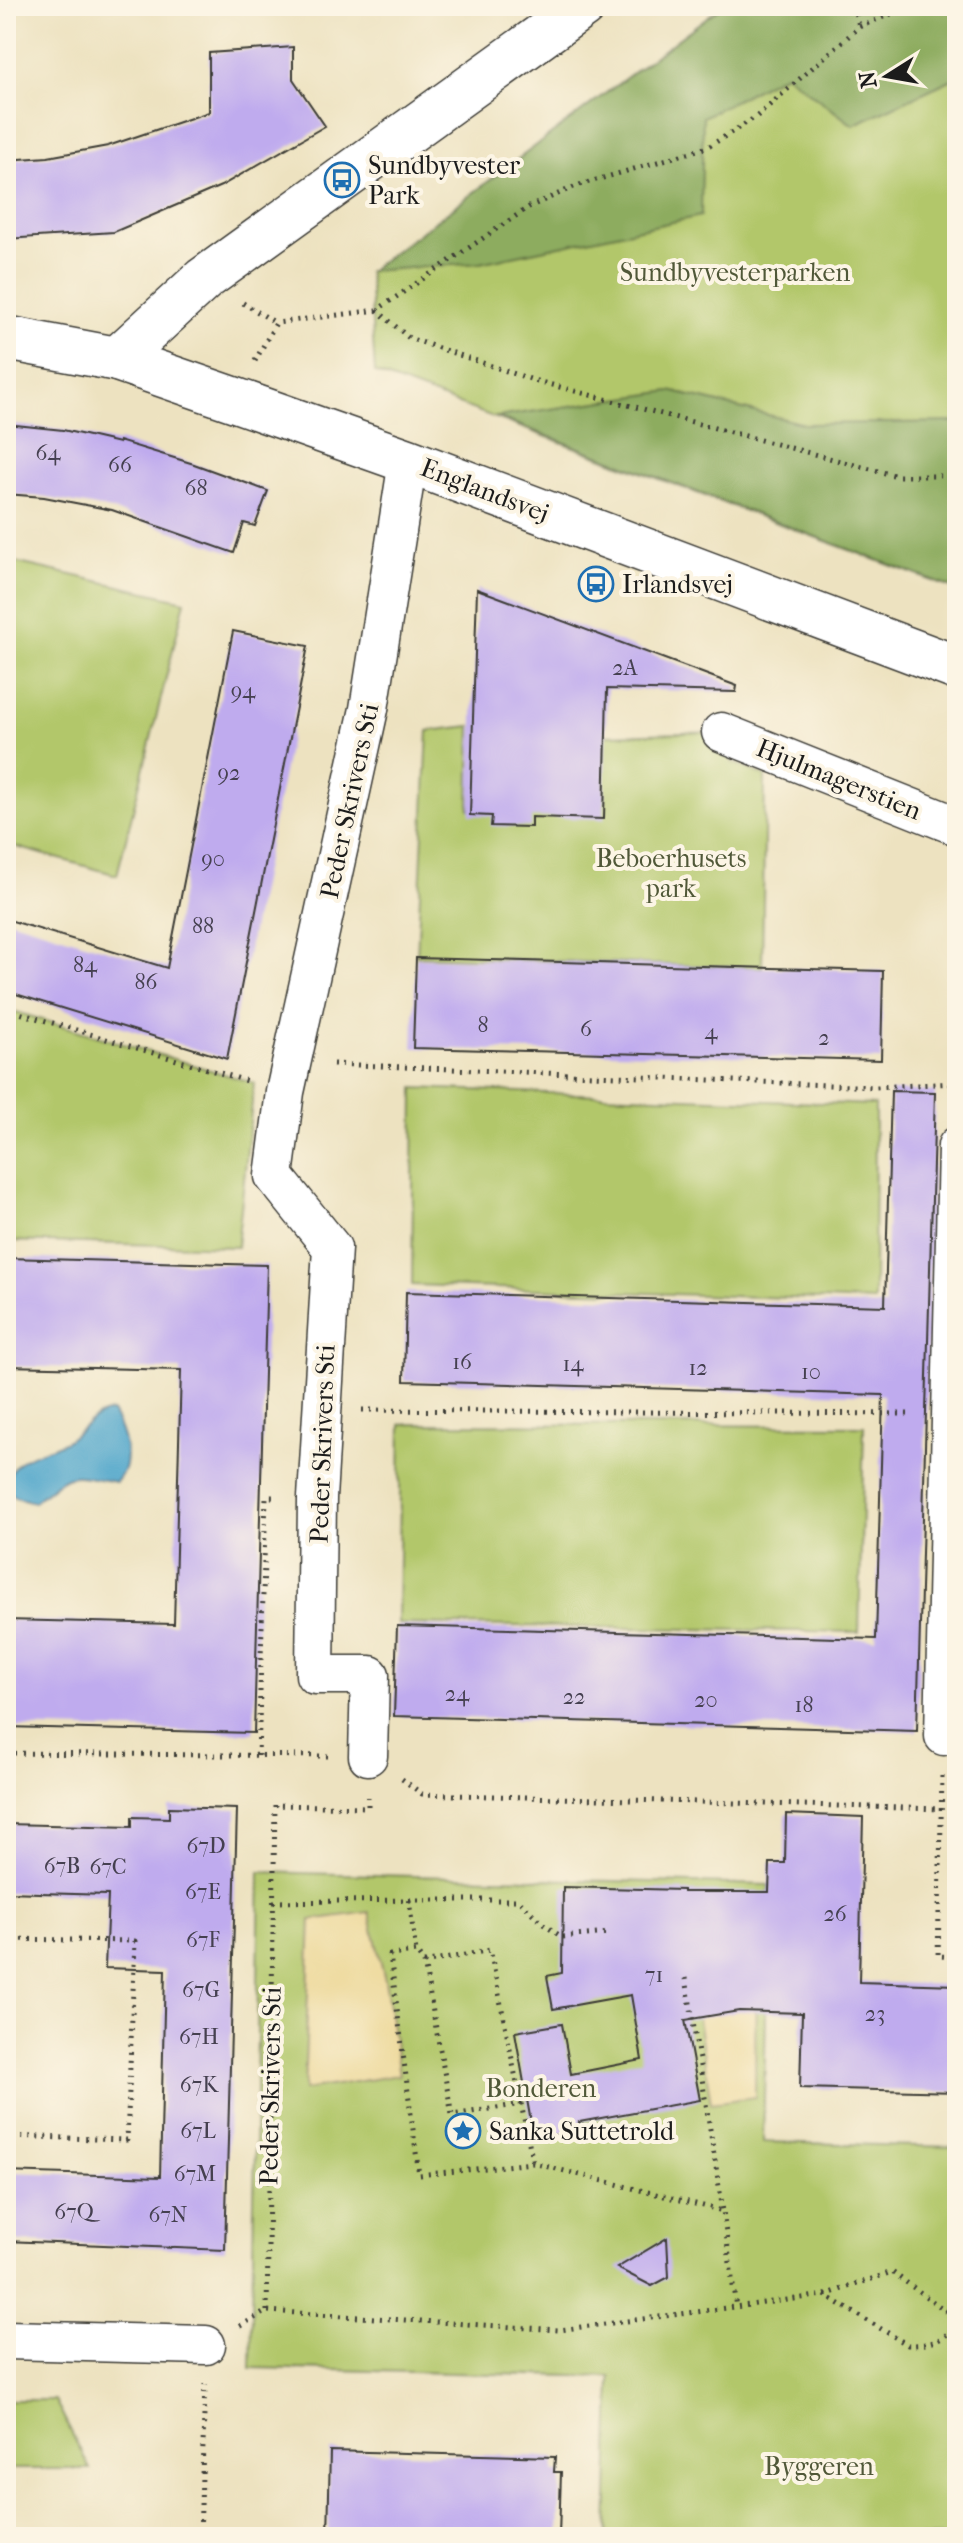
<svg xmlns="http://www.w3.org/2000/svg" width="963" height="2543" viewBox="0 0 963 2543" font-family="'IM FELL French Canon',serif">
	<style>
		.green { fill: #b2c76b; stroke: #677244; stroke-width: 2 }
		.forest { fill: #8dac5f; stroke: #54643e; stroke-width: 2 }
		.sand { fill: #eeda9e; stroke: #857b5d; stroke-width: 2 }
		.water { fill: #4ea5cb; stroke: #356074; stroke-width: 2 }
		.building { fill: #bfabee }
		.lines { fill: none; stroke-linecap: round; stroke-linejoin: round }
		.minor-casing { stroke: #3b3a35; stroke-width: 41 }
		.tertiary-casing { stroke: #3b3a35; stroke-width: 47 }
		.path { stroke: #3b3a35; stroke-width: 5; stroke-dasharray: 2 6; stroke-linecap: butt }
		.minor { stroke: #fff; stroke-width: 38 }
		.tertiary { stroke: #fff; stroke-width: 44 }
		.labels { text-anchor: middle; stroke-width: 8; stroke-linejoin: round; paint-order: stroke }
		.number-label { font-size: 22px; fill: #454050 }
		.poi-label { font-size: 26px; fill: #1c1c1c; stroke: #fcf5e5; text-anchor: start }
		.park-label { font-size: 26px; fill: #505838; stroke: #fcf5e5 }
		.street-label { font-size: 26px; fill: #1c1c1c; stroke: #fcf5e5 }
	</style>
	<rect width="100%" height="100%" fill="#fcf5e5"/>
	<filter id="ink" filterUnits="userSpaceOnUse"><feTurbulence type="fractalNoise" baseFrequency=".0125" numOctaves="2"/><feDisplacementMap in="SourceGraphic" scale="16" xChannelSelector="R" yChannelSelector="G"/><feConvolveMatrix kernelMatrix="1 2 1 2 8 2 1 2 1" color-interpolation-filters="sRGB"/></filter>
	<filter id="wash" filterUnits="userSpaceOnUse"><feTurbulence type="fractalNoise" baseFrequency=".006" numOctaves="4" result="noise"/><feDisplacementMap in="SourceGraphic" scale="32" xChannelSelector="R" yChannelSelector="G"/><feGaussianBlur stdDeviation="1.8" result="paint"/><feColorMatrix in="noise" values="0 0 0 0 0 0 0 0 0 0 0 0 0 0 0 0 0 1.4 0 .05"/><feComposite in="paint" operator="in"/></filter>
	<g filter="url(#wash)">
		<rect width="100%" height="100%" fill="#ede2c0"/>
		<g class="green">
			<path d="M722,6H957V590L375,373L369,271Z"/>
			<path d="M6,560L185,601L117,875L6,844Z"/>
			<path d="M471,726L469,809L601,813L605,735L721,732L732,762L765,776L762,968L417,956L428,731Z"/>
			<path d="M6,1009L254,1083L237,1247L6,1241Z"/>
			<path d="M414,1088L875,1105L874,1301L412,1285Z"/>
			<path d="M401,1424L864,1426L859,1632L398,1624Z"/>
			<path d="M260,1872L769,1885L763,2142L957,2147V2537H607L611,2377L251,2368Z"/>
			<path d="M6,2400H55L90,2469H6Z"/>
		</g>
		<g class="forest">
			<path d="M722,6H957V77L853,125L785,74L703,117L701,216L480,263L369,271Z"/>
			<path d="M670,391L805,424L957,422V590L497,417Z"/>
		</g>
		<g class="sand">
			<path d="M369,1912L385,1980L399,2075L304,2090L311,1920Z"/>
			<path d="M684,1927H756L755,2097L711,2103Z"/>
		</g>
		<path class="water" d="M112,1412C124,1433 134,1463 116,1482C65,1474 74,1469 34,1502L15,1497L7,1488C9,1455 40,1454 64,1442C82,1433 91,1414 112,1412Z"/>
		<g id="blocks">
			<g class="building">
				<path d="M293,47V79L325,126L221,186L114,232L6,239V160L48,157L108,146L209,112V53Z"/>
				<path d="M6,424L63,430L119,443V441L194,464L268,491L255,526L244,523L234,553L112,510L44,497L6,494Z"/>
				<path d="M477,589L737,686L736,692L607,689L604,819L531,817V827L491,826L492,816L470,815Z"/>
				<path d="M233,631L308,646L227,1059L6,991V919L167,968Z"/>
				<path d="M416,958L883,971L881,1060L413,1048Z"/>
				<path d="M891,1091L935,1092L917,1731L394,1716L397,1626L876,1639L883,1395L404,1381L406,1292L885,1306Z"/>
				<path d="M6,1258L267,1265L254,1733L6,1727V1620L174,1624L181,1370L6,1366Z"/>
				<path d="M169,1807L237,1809L225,2250L6,2241V2172L160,2177L165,1970L105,1968L108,1895L6,1892V1824L132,1827V1817L169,1818Z"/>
				<path d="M786,1814L863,1817L859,1982L957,1985V2092L800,2088L802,2013L739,2011L685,2020L700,2100L579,2122L580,2130L534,2139L515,2032L562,2024L571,2074L642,2060L631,1995L553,2009L547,1976L562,1973L563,1887L683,1890V1892H769L770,1863H785Z"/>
				<path d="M667,2238L669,2277L652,2286L617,2268Z"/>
				<path d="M330,2451L555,2457L554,2472H561L559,2537H328Z"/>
			</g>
		</g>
	</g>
	<g filter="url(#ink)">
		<use href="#blocks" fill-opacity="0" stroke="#3b3a35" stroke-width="2"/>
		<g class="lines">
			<g class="minor-casing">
				<g id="minor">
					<path d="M721,732L957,826"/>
					<path d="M944,1736L957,1146"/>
					<path d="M368,1756L370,1675H315L317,1498L332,1248L274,1176L285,1092L369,709L408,461"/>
					<path d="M6,2340L206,2345"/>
				</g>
			</g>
			<g class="tertiary-casing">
				<g id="tertiary">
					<path d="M6,338L117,359L233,399L408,461L957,668"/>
					<path d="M117,359L204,279L583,6"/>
				</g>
			</g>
			<g class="path">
				<path d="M855,6L859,27"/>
				<path d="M243,303L276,323"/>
				<path d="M377,310L409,338L533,380L897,476H957"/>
				<path d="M255,361L276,323L377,310L529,207L576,186L708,147L756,117L859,27L911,6"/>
				<path d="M6,1009L247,1081"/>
				<path d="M333,1064L876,1087L957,1083"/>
				<path d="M362,1410L908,1414"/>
				<path d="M6,1753L328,1756"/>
				<path d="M258,1756L266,1497H278"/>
				<path d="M942,1776L938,1956L957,1957"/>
				<path d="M402,1779L422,1794L940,1809"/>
				<path d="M409,1900H519L543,1924L562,1937L610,1933"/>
				<path d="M273,1902L409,1900L416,1952"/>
				<path d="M6,1939L135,1941L127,2140L6,2136"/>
				<path d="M424,1963L490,1950L533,2163"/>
				<path d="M686,1978L723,2211"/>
				<path d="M522,2104L452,2115L424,1963L416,1952L390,1955L419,2175L533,2163L723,2211L736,2308"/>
				<path d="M825,2295L908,2345C932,2345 940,2342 957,2325"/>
				<path d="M267,2311L275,1805L368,1807V1797"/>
				<path d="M240,2326L267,2311L559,2330L825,2295L892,2272L957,2319"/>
				<path d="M200,2537L205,2384"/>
			</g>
			<use href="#minor" class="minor"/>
			<use href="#tertiary" class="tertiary"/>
		</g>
	</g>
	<defs>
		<g id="bus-ring" transform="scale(1.8)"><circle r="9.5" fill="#fcf5e5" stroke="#1f6fb2" stroke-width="1.5"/><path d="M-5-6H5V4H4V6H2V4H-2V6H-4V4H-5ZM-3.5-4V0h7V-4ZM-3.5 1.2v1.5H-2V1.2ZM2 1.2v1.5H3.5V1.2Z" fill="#1f6fb2"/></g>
		<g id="sight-ring" transform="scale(1.8)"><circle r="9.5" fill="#fcf5e5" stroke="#1f6fb2" stroke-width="1.5"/><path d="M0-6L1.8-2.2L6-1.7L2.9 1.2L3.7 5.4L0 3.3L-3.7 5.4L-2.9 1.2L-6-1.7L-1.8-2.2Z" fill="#1f6fb2"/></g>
	</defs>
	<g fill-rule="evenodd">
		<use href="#bus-ring" x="342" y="180"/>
		<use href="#bus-ring" x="596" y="584"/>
		<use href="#sight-ring" x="463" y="2131"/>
	</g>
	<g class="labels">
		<g class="number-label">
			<text x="48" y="460">64</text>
			<text x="120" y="472">66</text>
			<text x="196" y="495">68</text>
			<text x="625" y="675">2A</text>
			<text x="243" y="698">94</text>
			<text x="229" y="780">92</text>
			<text x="213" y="866">90</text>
			<text x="203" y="933">88</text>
			<text x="85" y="972">84</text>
			<text x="146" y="989">86</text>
			<text x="483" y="1032">8</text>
			<text x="586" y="1036">6</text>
			<text x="711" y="1039">4</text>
			<text x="824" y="1045">2</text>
			<text x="462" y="1369">16</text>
			<text x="573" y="1371">14</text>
			<text x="698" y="1375">12</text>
			<text x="811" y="1379">10</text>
			<text x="457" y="1701">24</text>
			<text x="574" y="1704">22</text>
			<text x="706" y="1707">20</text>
			<text x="804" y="1712">18</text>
			<text x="206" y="1853">67D</text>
			<text x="62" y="1873">67B</text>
			<text x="108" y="1874">67C</text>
			<text x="203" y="1899">67E</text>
			<text x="835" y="1921">26</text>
			<text x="203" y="1947">67F</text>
			<text x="654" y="1982">71</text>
			<text x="201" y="1997">67G</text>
			<text x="875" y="2021">23</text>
			<text x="199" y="2044">67H</text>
			<text x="199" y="2092">67K</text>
			<text x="198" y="2138">67L</text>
			<text x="195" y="2181">67M</text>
			<text x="74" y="2219">67Q</text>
			<text x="168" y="2222">67N</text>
		</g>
		<g class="poi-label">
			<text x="368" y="174">Sundbyvester<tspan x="368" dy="30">Park</tspan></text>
			<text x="622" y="593">Irlandsvej</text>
			<text x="489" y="2140">Sanka Suttetrold</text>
		</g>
		<g class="park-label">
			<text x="735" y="281">Sundbyvesterparken</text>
			<text x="671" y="867">Beboerhusets<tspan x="671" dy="30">park</tspan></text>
			<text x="541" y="2097">Bonderen</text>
			<text x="819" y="2475">Byggeren</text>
		</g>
		<g class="street-label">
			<text transform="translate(485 490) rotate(21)" y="9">Englandsvej</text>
			<text transform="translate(839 779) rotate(22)" y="9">Hjulmagerstien</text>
			<text transform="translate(349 801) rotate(-78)" y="9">Peder Skrivers Sti</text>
			<text transform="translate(322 1444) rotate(-88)" y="9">Peder Skrivers Sti</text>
			<text transform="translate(270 2086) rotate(-89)" y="9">Peder Skrivers Sti</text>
		</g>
	</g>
	<rect width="963" height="2543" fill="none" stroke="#fcf5e5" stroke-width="32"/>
	<g transform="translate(887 76) rotate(259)" stroke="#fcf5e5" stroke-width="6" paint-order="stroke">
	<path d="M0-6L14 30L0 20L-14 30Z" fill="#1c1c1c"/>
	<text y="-12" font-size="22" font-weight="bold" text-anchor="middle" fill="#1c1c1c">N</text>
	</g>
</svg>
